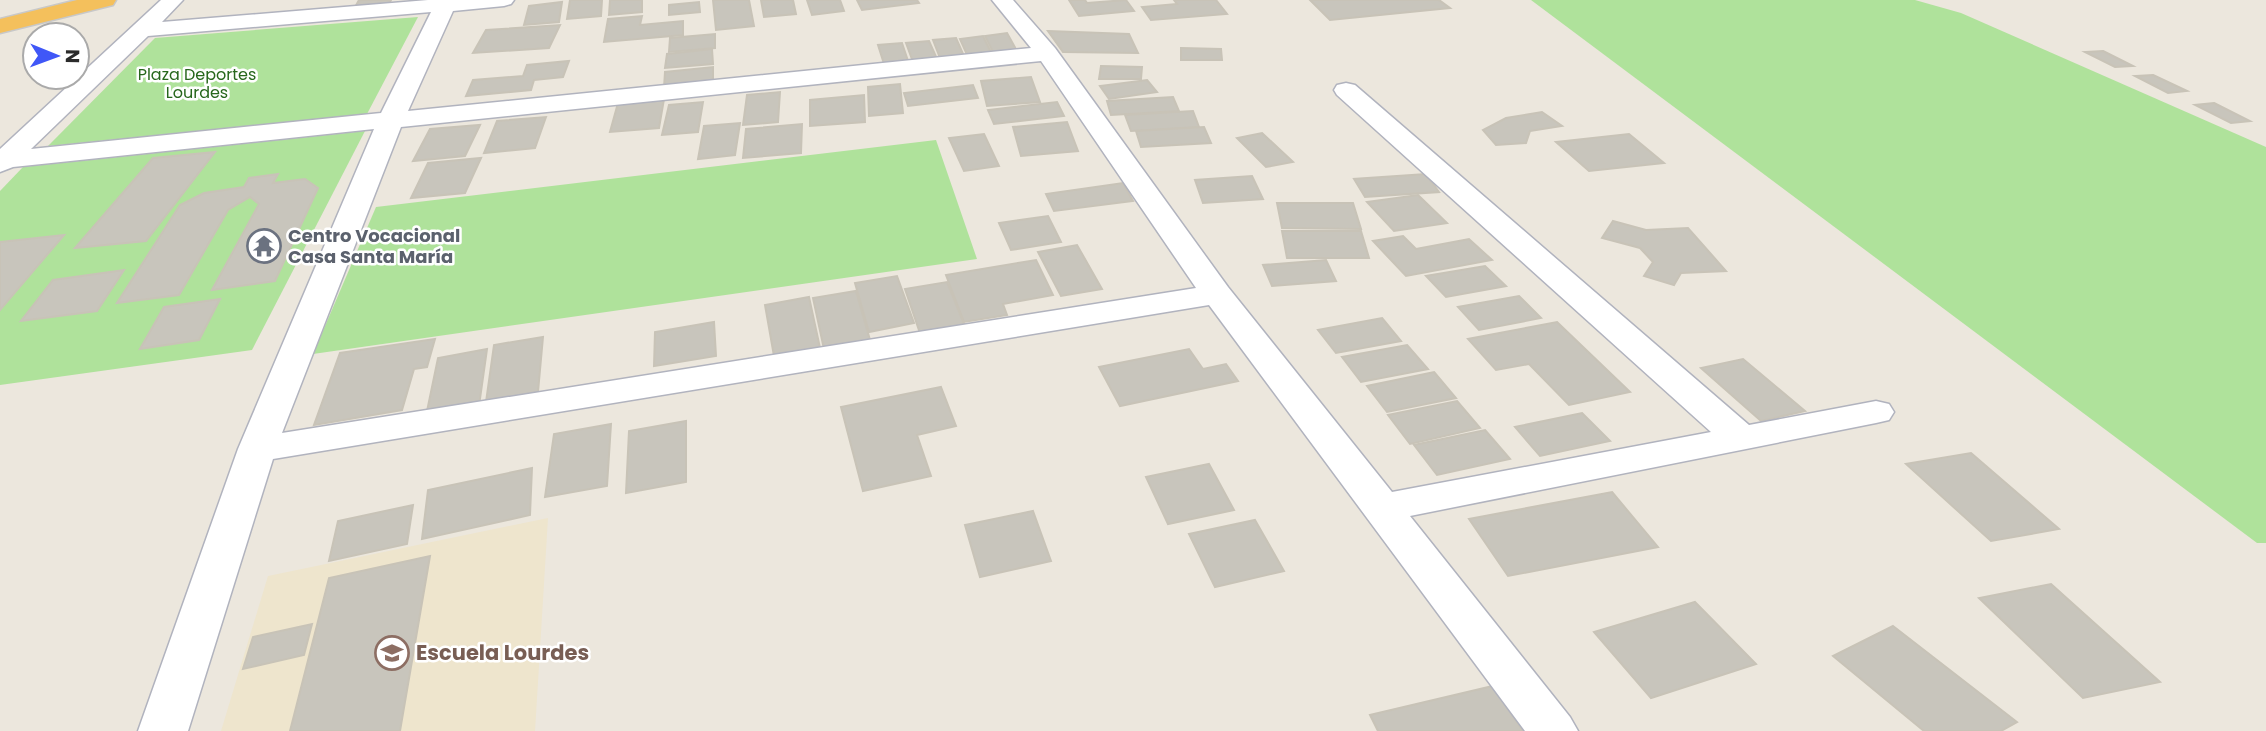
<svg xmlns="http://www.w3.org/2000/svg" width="2266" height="731" viewBox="0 0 2266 731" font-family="Poppins,sans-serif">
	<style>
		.education { fill: #eee5cd }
		.green { fill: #afe29b }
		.building { fill: #c8c5bc; stroke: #c8c3b7; stroke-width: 2 }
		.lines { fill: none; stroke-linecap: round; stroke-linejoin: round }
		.minor-casing { stroke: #b1b3be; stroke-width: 3 }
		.trunk-casing { stroke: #c8c8c8; stroke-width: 3 }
		.minor { fill: #fff; fill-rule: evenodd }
		.trunk { fill: #f4c05c; fill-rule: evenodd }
		.labels { text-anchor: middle; stroke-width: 5; stroke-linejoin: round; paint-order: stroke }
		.far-park-label { font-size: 16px; fill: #27671c; stroke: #fff }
		.worship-label { font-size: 18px; font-weight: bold; fill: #5b616d; stroke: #fff; text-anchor: start }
		.near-education-label { font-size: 21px; font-weight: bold; fill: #785e54; stroke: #fff; text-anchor: start }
	</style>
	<rect width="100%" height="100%" fill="#ece7dd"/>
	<path class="education" d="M548,518L535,731H221L268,576Z"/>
	<g class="green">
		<path d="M1531,0H1915L1961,13L2266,147V543H2257Z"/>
		<path d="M418,17L367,114L48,146L155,38Z"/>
		<path d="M365,131L252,350L0,385V191L23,167Z"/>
		<path d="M936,140L977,259L313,354L376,207Z"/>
	</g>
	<g class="building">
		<path d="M359,0H391L388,6L354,9Z"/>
		<path d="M570,0H602L601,16L567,19Z"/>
		<path d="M610,0H642V12L609,15Z"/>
		<path d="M713,0H749L754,26L716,30Z"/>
		<path d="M761,0H793L796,14L764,17Z"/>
		<path d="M807,0H840L844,11L812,15Z"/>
		<path d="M857,0H917L919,3L862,10Z"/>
		<path d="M1069,0H1085L1087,3L1126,0L1134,11L1079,16Z"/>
		<path d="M1174,0H1216L1227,14L1151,20L1142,7L1177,4Z"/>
		<path d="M1310,0H1439L1450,8L1330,20Z"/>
		<path d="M562,2L559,22L524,25L529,6Z"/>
		<path d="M699,2L700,12L669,15V5Z"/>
		<path d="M642,16L640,25L683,21V35L604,42L608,19Z"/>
		<path d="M560,25L549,48L473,53L486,30Z"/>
		<path d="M1048,31L1129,34L1138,53L1063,52Z"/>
		<path d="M1007,33L1017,51L994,54L985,36Z"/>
		<path d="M715,34V48L669,52L670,38Z"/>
		<path d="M983,36L992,54L968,57L960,39Z"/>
		<path d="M956,38L964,56L940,58L933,40Z"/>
		<path d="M929,41L937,59L913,62L906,43Z"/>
		<path d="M902,43L908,61L884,64L878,45Z"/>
		<path d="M1181,48L1221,49L1222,60H1181Z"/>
		<path d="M712,49L713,64L665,68L667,54Z"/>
		<path d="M2103,51L2133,66L2115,67L2085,52Z"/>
		<path d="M569,61L563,77L534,80L531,90L466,96L473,80L523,76L527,65Z"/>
		<path d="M1101,66L1142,67L1141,79H1099Z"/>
		<path d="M713,67V83L664,88L665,72Z"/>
		<path d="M2153,75L2187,91L2168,93L2135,76Z"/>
		<path d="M1031,77L1040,102L987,106L981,81Z"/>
		<path d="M1147,80L1157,92L1109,99L1100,86Z"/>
		<path d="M900,84L903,113L869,116L868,87Z"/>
		<path d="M973,85L978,98L908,106L904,93Z"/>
		<path d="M780,92L778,122L743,125L747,95Z"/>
		<path d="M864,95L865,122L810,126V100Z"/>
		<path d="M1173,97L1179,111L1111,115L1107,101Z"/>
		<path d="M664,99L659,128L610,132L618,103Z"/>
		<path d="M703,102L698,132L662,135L669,105Z"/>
		<path d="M1057,102L1064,116L994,124L988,110Z"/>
		<path d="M2214,103L2250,121L2231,123L2195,105Z"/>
		<path d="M1193,111L1199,127L1131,131L1125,115Z"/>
		<path d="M1542,112L1562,126L1530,131L1526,143L1496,145L1483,130L1506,118Z"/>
		<path d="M546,117L535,148L484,153L497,121Z"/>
		<path d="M1067,122L1078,151L1021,156L1013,127Z"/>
		<path d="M740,123L735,155L698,159L704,126Z"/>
		<path d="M802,124L801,153L743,158L746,129Z"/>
		<path d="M480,125L465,156L413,161L430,129Z"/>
		<path d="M1204,127L1211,143L1141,147L1136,131Z"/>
		<path d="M1262,133L1293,162L1266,167L1237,138Z"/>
		<path d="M984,134L999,166L964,171L949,138Z"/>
		<path d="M1629,134L1664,163L1589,171L1556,142Z"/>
		<path d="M215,152L146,241L75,248L153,158Z"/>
		<path d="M481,158L465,193L411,198L428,163Z"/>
		<path d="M278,174L273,183L305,179L318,188L275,281L212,290L259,204L250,197L228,210L179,295L117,303L180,205L204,193L244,187L249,178Z"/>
		<path d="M1426,174L1439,192L1365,197L1354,179Z"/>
		<path d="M1252,176L1263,199L1203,203L1195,180Z"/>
		<path d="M1123,183L1133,201L1054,211L1046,194Z"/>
		<path d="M1418,195L1447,223L1394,231L1367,202Z"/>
		<path d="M1277,203H1353L1361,229L1282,228Z"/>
		<path d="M1048,216L1061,242L1011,250L999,223Z"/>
		<path d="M1613,221L1646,230L1688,228L1726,271L1681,273L1674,285L1644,276L1653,262L1640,248L1602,238Z"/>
		<path d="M1282,231H1361L1369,258H1287Z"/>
		<path d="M64,235L0,310V242Z"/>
		<path d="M1403,236L1416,249L1469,239L1492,260L1406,276L1373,241Z"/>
		<path d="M1077,245L1102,289L1061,296L1038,252Z"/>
		<path d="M1036,260L1053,295L1003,304L1007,315L964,322L946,275Z"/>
		<path d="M1326,260L1336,281L1272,286L1263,265Z"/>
		<path d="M1485,266L1506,286L1446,297L1426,276Z"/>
		<path d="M124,270L97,311L21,321L53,280Z"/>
		<path d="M897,276L914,323L869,332L855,283Z"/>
		<path d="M947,282L967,331L922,339L905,289Z"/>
		<path d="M856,291L870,340L824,349L813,298Z"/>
		<path d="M1519,296L1541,318L1479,330L1458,307Z"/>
		<path d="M809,297L820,348L774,356L765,305Z"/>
		<path d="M220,299L199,340L140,349L164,307Z"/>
		<path d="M1382,318L1401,341L1336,353L1318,330Z"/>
		<path d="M714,322L716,356L654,366L655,332Z"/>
		<path d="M1557,322L1630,392L1569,405L1529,364L1496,370L1468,339Z"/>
		<path d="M543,337L538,392L486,402L494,345Z"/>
		<path d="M435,339L427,367L414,369L402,410L314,425L340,353Z"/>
		<path d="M1407,345L1428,369L1361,382L1342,357Z"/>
		<path d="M487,349L479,406L426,416L438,358Z"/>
		<path d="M1189,349L1203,369L1226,364L1238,381L1120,406L1099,367Z"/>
		<path d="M1743,359L1805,411L1761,421L1701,368Z"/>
		<path d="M1434,372L1456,398L1387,412L1367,386Z"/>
		<path d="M941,387L956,426L917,435L931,476L863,491L841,407Z"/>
		<path d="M1457,401L1480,428L1410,444L1388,415Z"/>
		<path d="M1582,413L1610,441L1540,456L1515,427Z"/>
		<path d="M686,421V482L626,493L629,431Z"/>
		<path d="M611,424L607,486L545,497L554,434Z"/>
		<path d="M1485,430L1510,459L1437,475L1414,445Z"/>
		<path d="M1971,453L2059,529L1991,541L1906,464Z"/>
		<path d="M1209,464L1234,510L1168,524L1146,477Z"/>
		<path d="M532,468L530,515L422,539L428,490Z"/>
		<path d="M1612,492L1658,547L1508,576L1469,519Z"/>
		<path d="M413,505L407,544L329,561L338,521Z"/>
		<path d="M1033,511L1051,561L980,577L965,525Z"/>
		<path d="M1255,520L1284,571L1215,587L1189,534Z"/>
		<path d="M430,556L400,731H290L329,578Z"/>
		<path d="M2051,584L2160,682L2083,698L1979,598Z"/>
		<path d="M1695,602L1756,664L1651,698L1594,632Z"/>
		<path d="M312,624L304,655L243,669L253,637Z"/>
		<path d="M1893,626L2017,722L2001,731H1924L1833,656Z"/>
		<path d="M1493,686L1523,731H1378L1370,715Z"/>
	</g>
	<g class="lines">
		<g class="minor-casing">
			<path id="minor" d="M161,0H183L162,22L428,0H514L511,4L504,6L453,11L408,111L1031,48L992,0H1013L1055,48L1228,287L1392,492L1711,432L1337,95L1334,90L1337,85L1346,83L1355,85L1749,425L1876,401L1889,404L1894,412L1889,420L1876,423L1410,516L1570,717L1578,731H1525L1209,305L273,459L188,731H138L238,449L374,129L13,167L0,172V149ZM431,12L381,113L31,149L148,36ZM1041,61L1196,288L282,433L401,127Z"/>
		</g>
		<g class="trunk-casing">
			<path id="trunk" d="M77,0H116L113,5L0,33V19Z"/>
		</g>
		<use href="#minor" class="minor"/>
		<use href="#trunk" class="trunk"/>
	</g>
	<defs>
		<g id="temple-ring" transform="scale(1.75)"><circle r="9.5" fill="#fff" stroke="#6b7280" stroke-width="1.5"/><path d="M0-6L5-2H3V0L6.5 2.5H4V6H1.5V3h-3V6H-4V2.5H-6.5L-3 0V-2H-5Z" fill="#6b7280"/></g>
		<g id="school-ring" transform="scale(1.75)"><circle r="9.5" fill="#fff" stroke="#8d6e63" stroke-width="1.5"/><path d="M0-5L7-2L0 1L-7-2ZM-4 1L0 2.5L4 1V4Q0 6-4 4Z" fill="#8d6e63"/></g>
	</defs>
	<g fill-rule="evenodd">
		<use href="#temple-ring" x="264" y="246"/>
		<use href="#school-ring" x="392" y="653"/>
	</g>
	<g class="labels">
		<g class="far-park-label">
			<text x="197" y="80">Plaza Deportes<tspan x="197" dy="18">Lourdes</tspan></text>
		</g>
		<g class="worship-label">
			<text x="288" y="242">Centro Vocacional<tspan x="288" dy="21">Casa Santa María</tspan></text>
		</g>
		<g class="near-education-label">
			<text x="416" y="660">Escuela Lourdes</text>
		</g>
	</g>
	<g transform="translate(56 56) rotate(91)"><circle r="33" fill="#ffffff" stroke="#aaaaaa" stroke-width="2"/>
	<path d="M0-5L12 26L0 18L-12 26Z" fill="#4057f7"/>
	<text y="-10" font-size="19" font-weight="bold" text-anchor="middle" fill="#2b2b2b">N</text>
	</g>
</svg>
